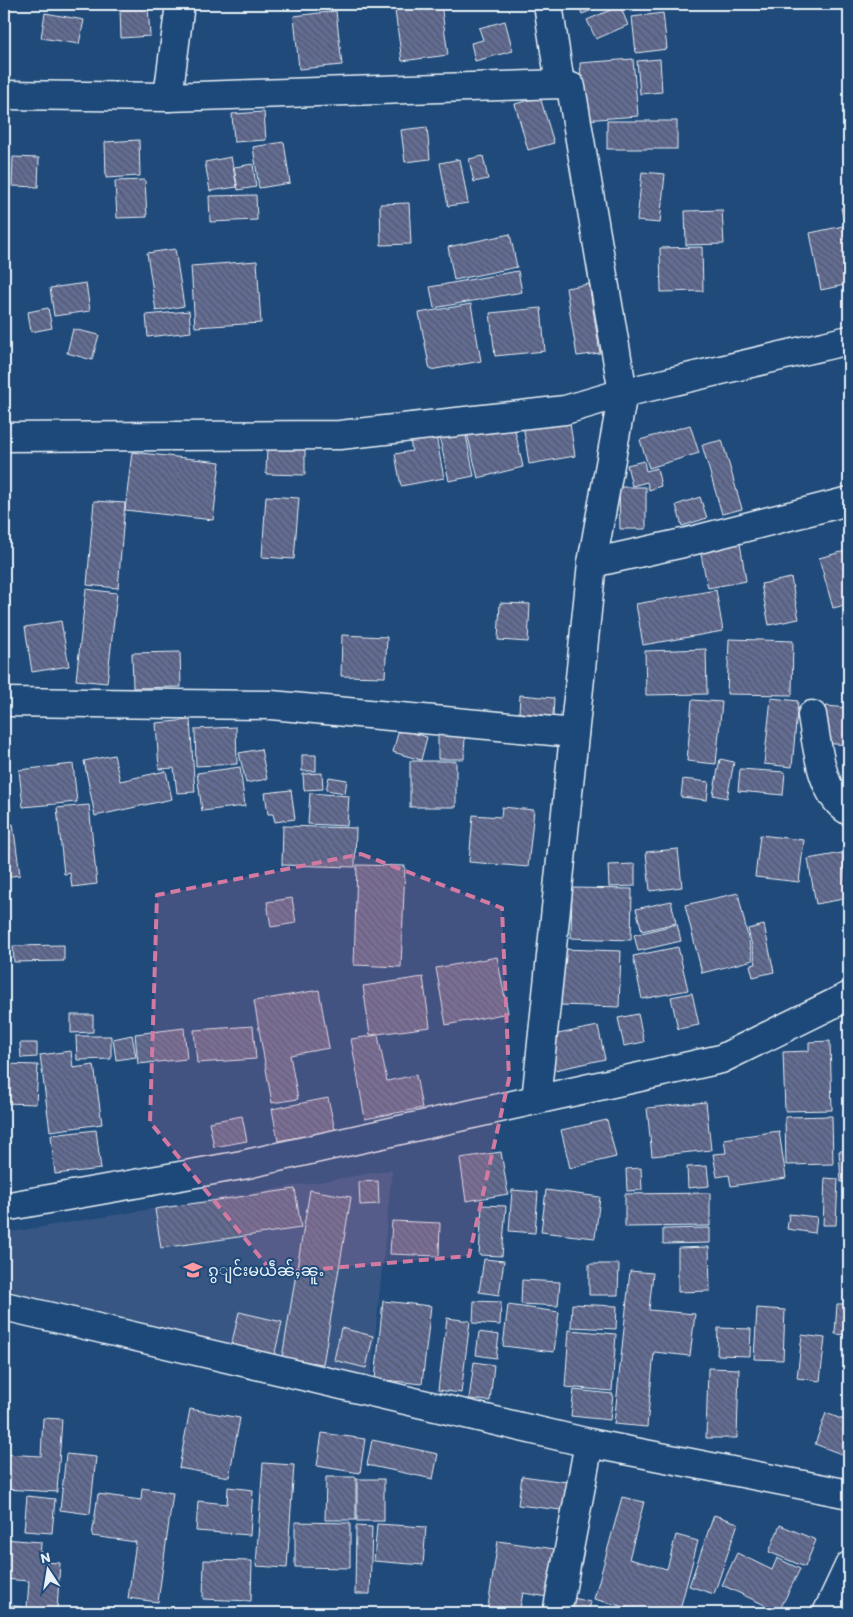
<svg xmlns="http://www.w3.org/2000/svg" width="853" height="1617" viewBox="0 0 853 1617" font-family="Itim,'Noto Sans Myanmar',sans-serif">
	<style>
		.built { fill: #375784 }
		.building { fill: url(#building-back-hatch); stroke: #e8f1f8 }
		.lines { fill: none; stroke-linecap: round; stroke-linejoin: round }
		.minor-casing { stroke: #e8f1f8; stroke-width: 31 }
		.tertiary-casing { stroke: #e8f1f8; stroke-width: 31 }
		.minor { stroke: #1f4a7a; stroke-width: 28 }
		.tertiary { stroke: #1f4a7a; stroke-width: 28 }
		.marked { fill: #d37aa2; fill-opacity: 0.2; stroke: #d37aa2; stroke-width: 4; stroke-dasharray: 10 6; stroke-linejoin: round }
		.labels { text-anchor: middle; stroke-width: 4; stroke-linejoin: round; paint-order: stroke }
		.poi-label { font-size: 16px; fill: #e8f1f8; stroke: #1f4a7a; text-anchor: start }
	</style>
	<defs>
		<pattern id="building-back-hatch" width="6" height="6" patternUnits="userSpaceOnUse" patternTransform="scale(1.25)"><rect width="6" height="6" fill="#636c93"/><path d="M-1 5l2 2M0 0l6 6M5-1l2 2" fill="none" stroke="#53586b"/></pattern>
	</defs>
	<rect width="100%" height="100%" fill="#1f4a7a"/>
	<filter id="ink" filterUnits="userSpaceOnUse"><feTurbulence type="fractalNoise" baseFrequency=".02" numOctaves="2"/><feDisplacementMap in="SourceGraphic" scale="10" xChannelSelector="R" yChannelSelector="G"/><feConvolveMatrix kernelMatrix="1 2 1 2 8 2 1 2 1" color-interpolation-filters="sRGB"/></filter>
	<g filter="url(#ink)">
		<path class="built" d="M392,1170L370,1387L4,1307V1233Z"/>
		<g class="building">
			<path d="M298,4H336L298,9Z"/>
			<path d="M394,4H441L448,55L402,61Z"/>
			<path d="M578,4H608L582,14Z"/>
			<path d="M148,6L150,36L121,38L120,8Z"/>
			<path d="M620,6L628,25L596,39L587,20Z"/>
			<path d="M336,11L342,65L299,69L294,16Z"/>
			<path d="M45,13L84,20L79,44L41,38Z"/>
			<path d="M663,13L667,49L636,53L632,17Z"/>
			<path d="M505,21L513,51L475,61L471,43L483,40L479,28Z"/>
			<path d="M633,59L638,116L584,120L580,63Z"/>
			<path d="M660,59L662,92L640,94L637,61Z"/>
			<path d="M540,97L554,143L528,150L515,104Z"/>
			<path d="M264,112L266,140L234,142L232,114Z"/>
			<rect x="607" y="121" width="70" height="28"/>
			<path d="M427,127L430,159L405,162L401,130Z"/>
			<path d="M139,140L140,176L106,178L105,142Z"/>
			<path d="M284,142L290,183L259,188L253,147Z"/>
			<path d="M483,156L488,179L474,182L469,159Z"/>
			<path d="M13,157L39,158L38,187L12,186Z"/>
			<path d="M231,157L237,187L210,191L205,162Z"/>
			<path d="M460,159L468,203L448,206L440,163Z"/>
			<path d="M253,164L256,187L238,190L234,167Z"/>
			<path d="M642,172L665,174L660,223L637,221Z"/>
			<path d="M145,180L147,217L117,218L115,181Z"/>
			<path d="M256,195L257,220L210,222L209,196Z"/>
			<path d="M409,203L411,244L381,245L380,204Z"/>
			<path d="M849,207V231H846L841,208Z"/>
			<path d="M722,210L724,244L686,245L685,211Z"/>
			<path d="M843,226L849,256V284L821,290L810,233Z"/>
			<path d="M510,234L517,267L454,280L448,247Z"/>
			<path d="M702,247L703,291L661,292L660,248Z"/>
			<path d="M175,249L184,306L156,311L147,253Z"/>
			<path d="M257,261L261,323L195,327L191,266Z"/>
			<path d="M518,271L522,292L434,308L430,287Z"/>
			<path d="M86,283L90,311L54,316L50,288Z"/>
			<path d="M589,284L600,353L577,356L566,288Z"/>
			<path d="M471,304L481,361L430,370L419,313Z"/>
			<path d="M48,308L52,328L31,332L28,312Z"/>
			<path d="M541,308L545,351L495,356L490,313Z"/>
			<path d="M189,311L191,332L148,337L146,315Z"/>
			<path d="M73,329L99,335L92,360L67,353Z"/>
			<path d="M569,417L575,456L529,464L523,424Z"/>
			<path d="M513,422L523,467L478,478L467,433Z"/>
			<path d="M690,425L699,453L649,468L640,440Z"/>
			<path d="M465,430L474,476L449,481L439,435Z"/>
			<path d="M436,436L444,478L401,486L395,454L412,451L410,441Z"/>
			<path d="M722,440L742,509L722,514L702,445Z"/>
			<path d="M267,447L305,448V475L266,474Z"/>
			<path d="M132,452L220,462L213,520L125,510Z"/>
			<path d="M644,461L646,471L657,468L661,486L649,490L647,482L632,486L627,465Z"/>
			<path d="M619,487H646V529H620Z"/>
			<path d="M266,496L299,498L294,559L262,557Z"/>
			<path d="M700,497L707,518L682,526L676,505Z"/>
			<path d="M94,501L125,503L118,588L87,585Z"/>
			<path d="M740,543L746,581L708,588L700,550Z"/>
			<path d="M849,550V604L833,608L819,558Z"/>
			<path d="M791,578L799,619L769,625L761,584Z"/>
			<path d="M86,589L117,593L107,683L76,680Z"/>
			<path d="M716,590L723,631L643,645L636,604Z"/>
			<path d="M500,603L530,604L528,642L498,640Z"/>
			<path d="M4,618L10,657L4,658Z"/>
			<path d="M61,621L69,666L32,672L25,627Z"/>
			<path d="M342,635L387,637L385,677L341,676Z"/>
			<path d="M729,639L793,641L792,695L727,694Z"/>
			<path d="M706,649L707,694L646,695L645,651Z"/>
			<path d="M180,652L181,687L133,688L132,653Z"/>
			<path d="M520,695L554,698L553,716L519,713Z"/>
			<path d="M771,698L798,701L792,767L764,764Z"/>
			<path d="M692,700L722,702L716,764L687,761Z"/>
			<path d="M826,706L849,708V745L822,743Z"/>
			<path d="M190,720L195,792L177,793L174,768L159,769L156,723Z"/>
			<path d="M236,727L237,764L196,766L195,729Z"/>
			<path d="M399,729L427,737L421,760L393,752Z"/>
			<path d="M438,734L465,735L464,759H438Z"/>
			<path d="M261,749L267,779L246,783L239,753Z"/>
			<path d="M114,755L120,781L166,771L172,799L95,816L84,761Z"/>
			<rect x="302" y="755" width="14" height="16"/>
			<path d="M720,759L734,762L727,798L713,795Z"/>
			<rect x="410" y="761" width="46" height="46"/>
			<path d="M73,764L77,802L23,807L19,770Z"/>
			<path d="M240,767L245,806L202,811L197,773Z"/>
			<path d="M740,769L785,772L783,795L738,791Z"/>
			<path d="M322,773L323,789L304,790L303,774Z"/>
			<path d="M329,777L347,780L345,793L326,790Z"/>
			<path d="M683,779L709,782L707,800L681,797Z"/>
			<path d="M4,787H8L11,814L4,815Z"/>
			<path d="M291,790L295,819L275,822L273,814H268L265,793Z"/>
			<path d="M310,793L349,796L347,826L308,824Z"/>
			<path d="M89,805L97,884L72,887L70,873L64,874L57,808Z"/>
			<path d="M502,807L534,810L528,867L469,862L473,815L501,817Z"/>
			<path d="M13,824L20,875L4,877V825Z"/>
			<path d="M283,826L356,828L355,867L282,865Z"/>
			<path d="M760,835L804,840L799,882L755,877Z"/>
			<path d="M678,849L682,887L650,891L646,852Z"/>
			<path d="M842,853L849,898L816,904L808,859Z"/>
			<path d="M635,864V886L609,887L608,865Z"/>
			<path d="M357,865L405,866L401,967L354,965Z"/>
			<path d="M572,888L632,889L631,940L571,938Z"/>
			<path d="M738,893L753,960L702,973L685,905Z"/>
			<path d="M292,898L296,923L271,927L267,902Z"/>
			<path d="M671,901L676,923L642,931L636,909Z"/>
			<path d="M4,904L9,961H4Z"/>
			<path d="M677,924L681,941L638,951L634,935Z"/>
			<path d="M764,925L774,972L753,977L750,965L756,964L748,929Z"/>
			<path d="M64,945V961L14,962L13,946Z"/>
			<path d="M678,947L688,990L642,999L633,956Z"/>
			<path d="M562,949L621,951L619,1007L560,1005Z"/>
			<path d="M497,957L508,1013L446,1025L436,968Z"/>
			<path d="M423,977L430,1027L370,1035L363,986Z"/>
			<path d="M319,990L329,1048L290,1055L298,1099L272,1103L254,1001Z"/>
			<path d="M692,993L699,1025L678,1029L671,997Z"/>
			<path d="M638,1014L644,1042L624,1046L618,1018Z"/>
			<path d="M71,1015H93V1032L71,1033Z"/>
			<path d="M253,1026L256,1059L197,1063L194,1030Z"/>
			<path d="M598,1026L605,1059L555,1070L548,1036Z"/>
			<path d="M184,1028L187,1059L138,1064L135,1034Z"/>
			<path d="M132,1035L136,1057L116,1060L113,1039Z"/>
			<path d="M378,1035L387,1081L416,1075L422,1108L365,1119L351,1039Z"/>
			<path d="M76,1036H111V1059L77,1060Z"/>
			<path d="M830,1041L832,1110L785,1111L783,1052L809,1051V1042Z"/>
			<path d="M20,1043H37V1057L21,1058Z"/>
			<path d="M71,1051L73,1068L94,1065L102,1124L50,1131L40,1055Z"/>
			<path d="M4,1064L38,1065L36,1104L4,1103Z"/>
			<path d="M328,1098L335,1130L278,1141L272,1109Z"/>
			<path d="M706,1102L711,1150L652,1156L647,1108Z"/>
			<path d="M242,1116L247,1141L214,1147L209,1122Z"/>
			<path d="M832,1116L833,1164L786,1165L785,1117Z"/>
			<path d="M607,1120L616,1157L570,1168L561,1130Z"/>
			<path d="M96,1130L101,1169L55,1174L51,1135Z"/>
			<path d="M779,1131L786,1178L731,1186L729,1175L717,1177L713,1154L726,1153L724,1139Z"/>
			<path d="M839,1151H849V1181L841,1182Z"/>
			<path d="M501,1152L508,1194L466,1201L460,1158Z"/>
			<path d="M707,1166L709,1186L688,1188L687,1167Z"/>
			<path d="M641,1168L642,1190L627,1191L626,1169Z"/>
			<path d="M825,1178L838,1179L836,1225H823Z"/>
			<path d="M378,1181L379,1204L360,1205L359,1182Z"/>
			<path d="M295,1189L301,1228L161,1248L155,1209Z"/>
			<path d="M310,1190L351,1197L323,1364L282,1358Z"/>
			<path d="M512,1190L538,1192L535,1233L509,1231Z"/>
			<path d="M546,1190L600,1197L595,1238L541,1232Z"/>
			<path d="M710,1193V1226L625,1227V1194Z"/>
			<path d="M482,1205L506,1206L502,1256L479,1255Z"/>
			<path d="M789,1214L817,1217L815,1233L787,1229Z"/>
			<path d="M392,1221L440,1223L439,1256L390,1254Z"/>
			<path d="M710,1228V1243L663,1244V1229Z"/>
			<path d="M709,1247L710,1291L678,1292V1248Z"/>
			<path d="M484,1259L504,1261L499,1295L479,1292Z"/>
			<path d="M589,1264H619L618,1295H589Z"/>
			<path d="M630,1271L653,1273L649,1310L695,1314L690,1356L654,1352L647,1427L614,1424Z"/>
			<path d="M522,1280L560,1282L558,1306L521,1304Z"/>
			<path d="M383,1301L431,1306L422,1384L375,1379Z"/>
			<path d="M474,1301L501,1302L500,1325L473,1323Z"/>
			<path d="M572,1304L617,1306L616,1329L571,1327Z"/>
			<path d="M837,1304H849V1335L835,1334Z"/>
			<path d="M508,1305L559,1312L554,1352L503,1346Z"/>
			<path d="M757,1308L785,1310L783,1360L754,1359Z"/>
			<path d="M239,1312L282,1322L273,1361L230,1351Z"/>
			<path d="M447,1318L470,1321L461,1393L438,1390Z"/>
			<path d="M341,1328L373,1336L366,1368L334,1360Z"/>
			<path d="M718,1328L751,1329L750,1356L717,1355Z"/>
			<path d="M569,1330L616,1334L612,1391L565,1387Z"/>
			<path d="M479,1332L499,1335L496,1358L476,1355Z"/>
			<path d="M802,1335L825,1338L820,1381L797,1378Z"/>
			<path d="M474,1362L494,1365L490,1401L469,1399Z"/>
			<path d="M708,1368L739,1369L737,1438H706Z"/>
			<path d="M4,1383H8L4,1454L41,1456L43,1418L62,1419L57,1492L4,1489Z"/>
			<path d="M574,1390L613,1394L610,1420L571,1416Z"/>
			<path d="M190,1409L240,1418L229,1477L179,1468Z"/>
			<path d="M826,1413L849,1422V1457L815,1444Z"/>
			<path d="M322,1433L365,1439L360,1473L317,1466Z"/>
			<path d="M372,1440L438,1454L433,1479L367,1465Z"/>
			<path d="M66,1454L96,1457L90,1514L60,1510Z"/>
			<path d="M263,1463L294,1465L287,1568L256,1566Z"/>
			<path d="M522,1476L574,1483L570,1511L518,1505Z"/>
			<path d="M326,1477H356V1520H325Z"/>
			<rect x="357" y="1479" width="27" height="42"/>
			<path d="M228,1487L253,1490L250,1535L196,1531L198,1501L227,1504Z"/>
			<path d="M142,1488L173,1493L158,1602L128,1598L136,1542L92,1536L98,1494L141,1500Z"/>
			<path d="M27,1496L55,1499L52,1533L24,1531Z"/>
			<path d="M622,1497L644,1502L629,1559L667,1569L676,1535L698,1541L679,1613H647L594,1599Z"/>
			<path d="M714,1515L738,1523L714,1594L689,1586Z"/>
			<path d="M295,1522L350,1523V1568L295,1567Z"/>
			<path d="M377,1524L426,1527L423,1565L374,1561Z"/>
			<path d="M780,1525L816,1540L805,1567L769,1552Z"/>
			<path d="M356,1526L372,1527L370,1594H355Z"/>
			<path d="M4,1539L41,1542L40,1562L60,1563L57,1610L27,1608L29,1581L4,1579Z"/>
			<path d="M498,1541L555,1549L548,1597L523,1593L519,1613H487Z"/>
			<path d="M737,1553L772,1570L777,1558L800,1569L778,1613L764,1612L767,1606L722,1585Z"/>
			<path d="M204,1560L252,1561L251,1601L203,1599Z"/>
			<path d="M569,1597L591,1602L588,1613H565Z"/>
			<path d="M4,1605L23,1607L22,1613H4Z"/>
		</g>
		<g class="lines">
			<g class="minor-casing">
				<g id="minor">
					<path d="M548,4L560,84"/>
					<path d="M4,95L168,97L560,84L571,87L623,393L592,563L536,1100"/>
					<path d="M168,97L180,4"/>
					<path d="M4,437L340,435L565,410L623,393L849,340"/>
					<path d="M592,563L683,543L849,501"/>
					<path d="M4,702L271,705L574,733"/>
					<path d="M812,715C817,744 821,796 849,811"/>
					<path d="M4,1306L589,1443L849,1494"/>
					<path d="M557,1613L589,1443"/>
					<path d="M827,1613L849,1566"/>
				</g>
			</g>
			<g class="tertiary-casing">
				<path id="tertiary" d="M4,1207L242,1165L721,1059L849,996"/>
			</g>
			<use href="#minor" class="minor"/>
			<use href="#tertiary" class="tertiary"/>
		</g>
	</g>
	<path class="marked" d="M361,854L502,908L509,1079L469,1256L273,1273L150,1122L157,895Z"/>
	<defs>
		<g id="school-bare" transform="scale(1.5)"><path d="M0-5L7-2L0 1L-7-2ZM-4 1L0 2.5L4 1V4Q0 6-4 4Z" fill="#ff9aa2" stroke="#1f4a7a" stroke-width="2.5" paint-order="stroke"/></g>
	</defs>
	<g fill-rule="evenodd">
		<use href="#school-bare" x="193" y="1270"/>
	</g>
	<g class="labels">
		<g class="poi-label">
			<text x="208" y="1276">ၵွျင်းမယဵၼ်ႇၼူႉ</text>
		</g>
	</g>
	<rect width="853" height="1617" fill="none" stroke="#1f4a7a" stroke-width="20"/>
	<rect x="10" y="10" width="833" height="1597" fill="none" stroke="#e8f1f8" stroke-width="2" filter="url(#ink)"/>
	<g transform="translate(48 1570) rotate(348)" stroke="#1f4a7a" stroke-width="4" paint-order="stroke">
	<path d="M0-4L9 19L0 12L-9 19Z" fill="#e8f1f8"/>
	<text y="-8" font-size="14" font-weight="bold" text-anchor="middle" fill="#e8f1f8">N</text>
	</g>
</svg>
